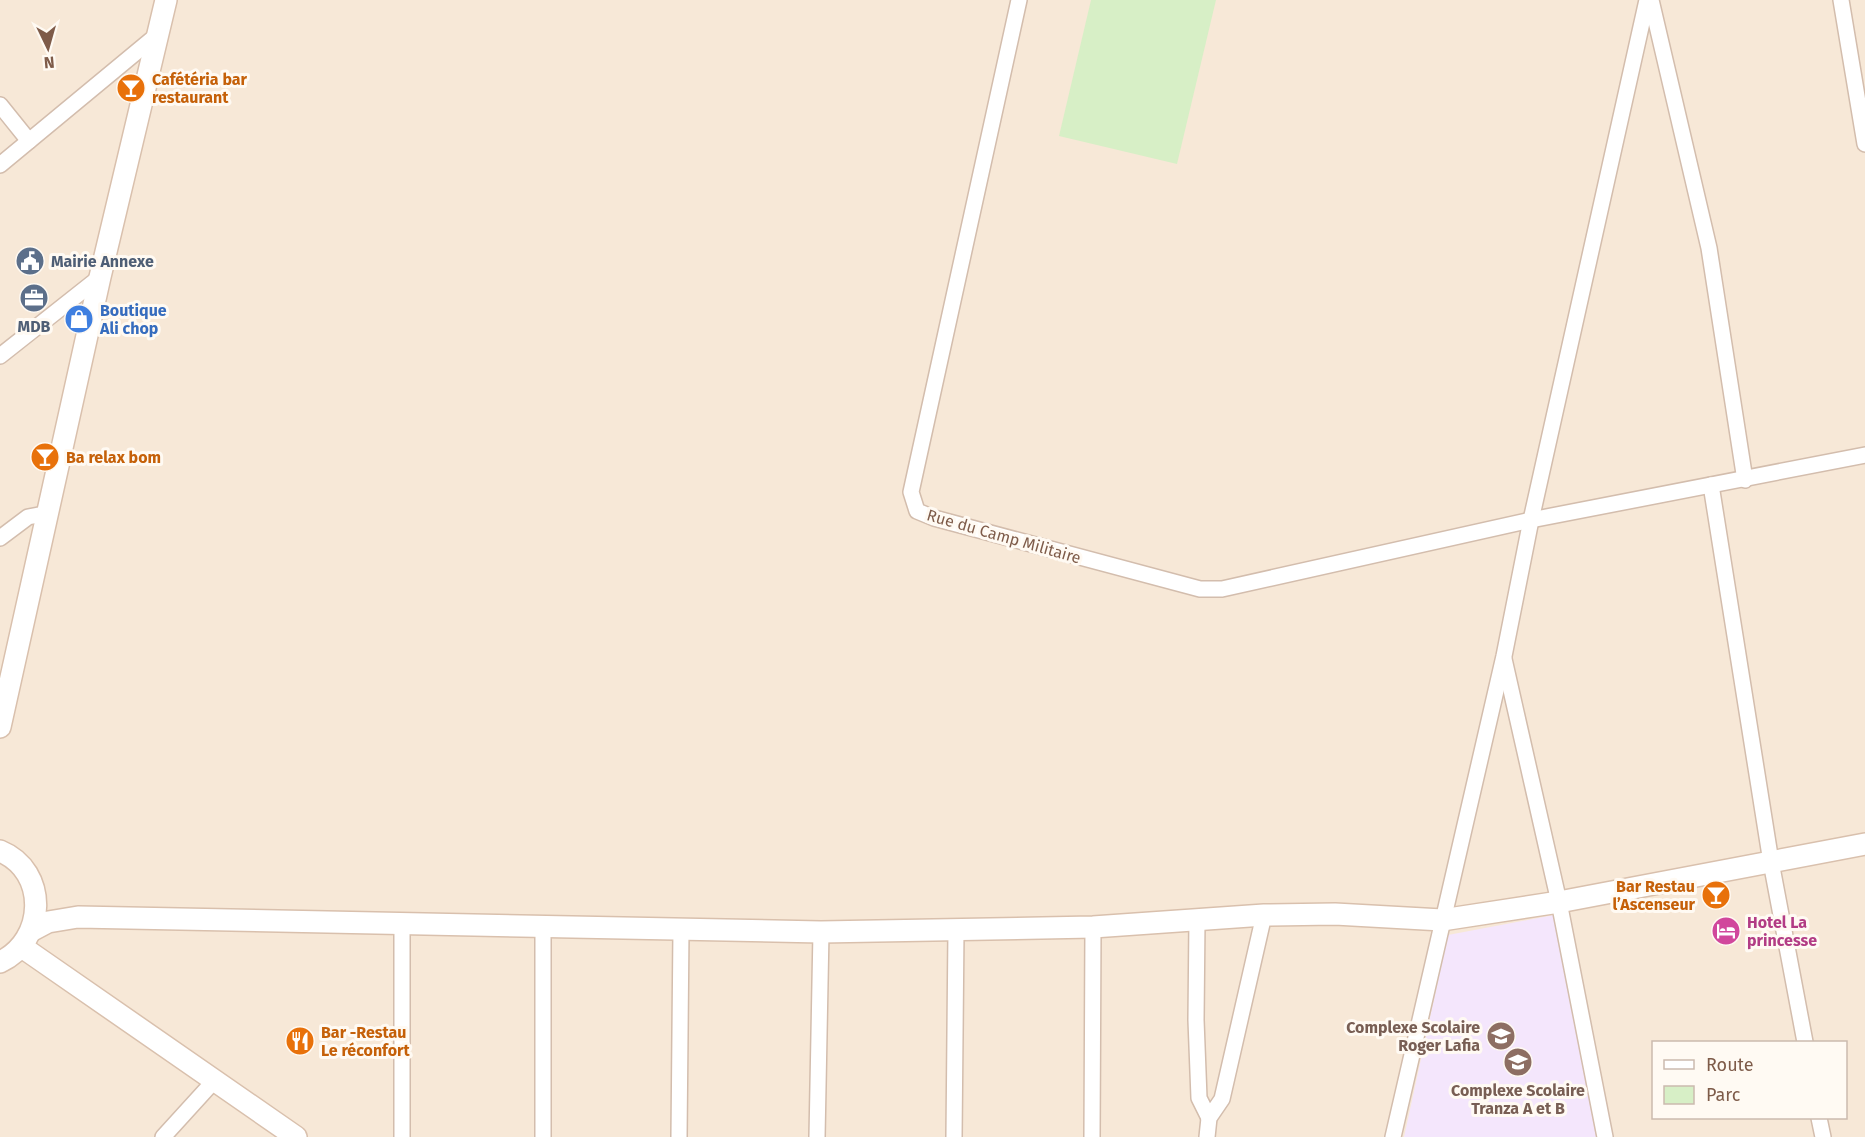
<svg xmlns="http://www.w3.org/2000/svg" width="1865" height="1137" viewBox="0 0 1865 1137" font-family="'Fira Sans',sans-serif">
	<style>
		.residential { fill: #f7e8d7; fill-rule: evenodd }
		.education { fill: #f4e6fc }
		.green { fill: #d7efc6 }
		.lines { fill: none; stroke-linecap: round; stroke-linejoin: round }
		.street-casing { stroke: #d3bdad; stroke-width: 18 }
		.secondary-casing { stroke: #d9c0ad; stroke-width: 24 }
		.street { stroke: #fff; stroke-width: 15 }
		.secondary { stroke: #fff; stroke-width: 21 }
		.labels { text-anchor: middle; stroke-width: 6; stroke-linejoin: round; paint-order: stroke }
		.food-label { font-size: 16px; font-weight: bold; fill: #c56008; stroke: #fffaf3; text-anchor: start }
		.service-label { font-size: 16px; font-weight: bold; fill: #4e5e75; stroke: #fffaf3; text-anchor: start }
		.shop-label { font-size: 16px; font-weight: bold; fill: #366cbe; stroke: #fffaf3; text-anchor: start }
		.street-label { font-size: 16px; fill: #7e5b49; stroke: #fffaf3 }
		.hotel-label { font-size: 16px; font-weight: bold; fill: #b23c85; stroke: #fffaf3; text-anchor: start }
		.education-label { font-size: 16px; font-weight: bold; fill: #785e54; stroke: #fffaf3; text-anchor: end }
	</style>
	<rect width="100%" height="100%" fill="#fff6ea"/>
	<path class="residential" d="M0,0H1865V1137H0ZM1654,1042H1846V1118H1654Z"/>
	<path class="education" d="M1554,915L1596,1137H1404L1448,935Z"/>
	<path class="green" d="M1091,0H1216L1177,164L1059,136Z"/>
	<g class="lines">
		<g class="street-casing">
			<g id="street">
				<path d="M1019,0L911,492L917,511L934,518L1200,589H1222L1531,520L1865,455"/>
				<path d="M1651,0L1709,248L1745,480"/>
				<path d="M1841,0L1865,144"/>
				<path d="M0,105L29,141"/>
				<path d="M0,165L157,35"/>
				<path d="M0,356L100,277"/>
				<path d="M1711,485L1771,862L1805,1042"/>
				<path d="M0,538L28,517L49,513"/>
				<path d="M1504,659L1559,902L1605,1137"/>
				<path d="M1197,920L1196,1020L1199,1098L1209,1118"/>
				<path d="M402,925V1137"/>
				<path d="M543,927V1137"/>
				<path d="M1819,1118L1823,1137"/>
				<path d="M163,1137L214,1081"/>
				<path d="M679,1137L681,930"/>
				<path d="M817,1137L821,932"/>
				<path d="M954,1137L956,930"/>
				<path d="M1092,1137L1093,927"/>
				<path d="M1207,1137L1209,1118L1222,1099L1264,915"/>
				<path d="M1393,1137L1504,656L1531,520L1647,0"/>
			</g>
		</g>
		<g class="secondary-casing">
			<g id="secondary">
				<path d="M0,727L100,277L166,0"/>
				<path d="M0,851C49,871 46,941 0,962"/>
				<path d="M31,931L48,922L78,917L821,932L1093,927L1264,915L1335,914L1442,920L1559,902L1865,844"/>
				<path d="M22,947L296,1137"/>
			</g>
		</g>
		<use href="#street" class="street"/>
		<use href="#secondary" class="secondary"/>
	</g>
	<defs>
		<g id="bar-disc" transform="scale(1.5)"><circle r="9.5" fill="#e8710a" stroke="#fffaf3"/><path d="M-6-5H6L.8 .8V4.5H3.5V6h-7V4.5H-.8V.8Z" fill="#fff"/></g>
		<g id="civic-disc" transform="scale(1.5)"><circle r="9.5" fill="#5c6f8a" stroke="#fffaf3"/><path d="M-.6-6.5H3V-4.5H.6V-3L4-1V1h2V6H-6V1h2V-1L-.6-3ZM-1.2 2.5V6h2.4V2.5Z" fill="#fff"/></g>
		<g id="office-disc" transform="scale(1.5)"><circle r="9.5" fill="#5c6f8a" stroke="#fffaf3"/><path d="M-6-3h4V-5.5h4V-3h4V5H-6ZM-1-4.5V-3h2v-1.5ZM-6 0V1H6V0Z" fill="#fff"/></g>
		<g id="shop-disc" transform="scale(1.5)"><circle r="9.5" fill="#3f7fe0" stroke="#fffaf3"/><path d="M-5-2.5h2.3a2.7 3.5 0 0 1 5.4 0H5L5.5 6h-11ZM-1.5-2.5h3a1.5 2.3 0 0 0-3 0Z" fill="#fff"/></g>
		<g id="hotel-disc" transform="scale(1.5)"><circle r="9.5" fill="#d1479c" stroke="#fffaf3"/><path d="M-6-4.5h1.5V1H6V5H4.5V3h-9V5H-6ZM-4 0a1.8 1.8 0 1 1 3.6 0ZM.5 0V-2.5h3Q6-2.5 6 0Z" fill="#fff"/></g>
		<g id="school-disc" transform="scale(1.5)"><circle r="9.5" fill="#8d6e63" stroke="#fffaf3"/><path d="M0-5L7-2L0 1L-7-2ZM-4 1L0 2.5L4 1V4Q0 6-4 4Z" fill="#fff"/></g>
		<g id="restaurant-disc" transform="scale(1.5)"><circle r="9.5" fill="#e8710a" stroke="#fffaf3"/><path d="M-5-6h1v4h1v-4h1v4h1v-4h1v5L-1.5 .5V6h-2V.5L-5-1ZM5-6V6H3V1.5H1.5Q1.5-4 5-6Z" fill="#fff"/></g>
	</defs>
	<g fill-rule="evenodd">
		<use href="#bar-disc" x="131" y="88"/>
		<use href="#civic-disc" x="30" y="261"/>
		<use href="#office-disc" x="34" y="298"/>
		<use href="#shop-disc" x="79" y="319"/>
		<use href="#bar-disc" x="45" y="457"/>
		<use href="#bar-disc" x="1716" y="895"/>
		<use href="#hotel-disc" x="1726" y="931"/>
		<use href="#school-disc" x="1501" y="1036"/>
		<use href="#restaurant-disc" x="300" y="1041"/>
		<use href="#school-disc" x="1518" y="1062"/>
	</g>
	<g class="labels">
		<g class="food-label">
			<text x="152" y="85">Cafétéria bar<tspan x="152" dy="18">restaurant</tspan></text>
			<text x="66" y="463">Ba relax bom</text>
			<text x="1695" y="892" text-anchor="end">Bar Restau<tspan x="1695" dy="18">l’Ascenseur</tspan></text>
			<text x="321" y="1038">Bar -Restau<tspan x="321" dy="18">Le réconfort</tspan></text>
		</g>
		<g class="service-label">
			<text x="51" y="267">Mairie Annexe</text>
			<text x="34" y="332" text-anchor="middle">MDB</text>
		</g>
		<g class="shop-label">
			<text x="100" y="316">Boutique<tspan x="100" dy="18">Ali chop</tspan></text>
		</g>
		<g class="street-label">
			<text transform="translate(1004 536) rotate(16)" y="6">Rue du Camp Militaire</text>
		</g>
		<g class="hotel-label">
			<text x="1747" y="928">Hotel La<tspan x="1747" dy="18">princesse</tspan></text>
		</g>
		<g class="education-label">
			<text x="1480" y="1033">Complexe Scolaire<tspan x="1480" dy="18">Roger Lafia</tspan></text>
			<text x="1518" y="1096" text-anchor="middle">Complexe Scolaire<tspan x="1518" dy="18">Tranza A et B</tspan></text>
		</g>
	</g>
	<rect x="1652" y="1041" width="195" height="78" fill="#fffaf3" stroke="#cbbaaf" stroke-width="1.5"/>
	<rect x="1664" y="1060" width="30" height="9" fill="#ffffff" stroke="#cbbaaf" stroke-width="1.5"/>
	<text x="1706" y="1071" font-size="18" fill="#7e5b49">Route</text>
	<rect x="1664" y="1086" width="30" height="18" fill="#d7efc6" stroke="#cbbaaf" stroke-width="1.5"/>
	<text x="1706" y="1101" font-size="18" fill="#7e5b49">Parc</text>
	<g transform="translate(48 48) rotate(175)" stroke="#fffaf3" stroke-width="4.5" paint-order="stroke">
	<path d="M0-4.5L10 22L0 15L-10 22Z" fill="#7e5b49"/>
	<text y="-9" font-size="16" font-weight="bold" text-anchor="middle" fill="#7e5b49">N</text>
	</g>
</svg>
